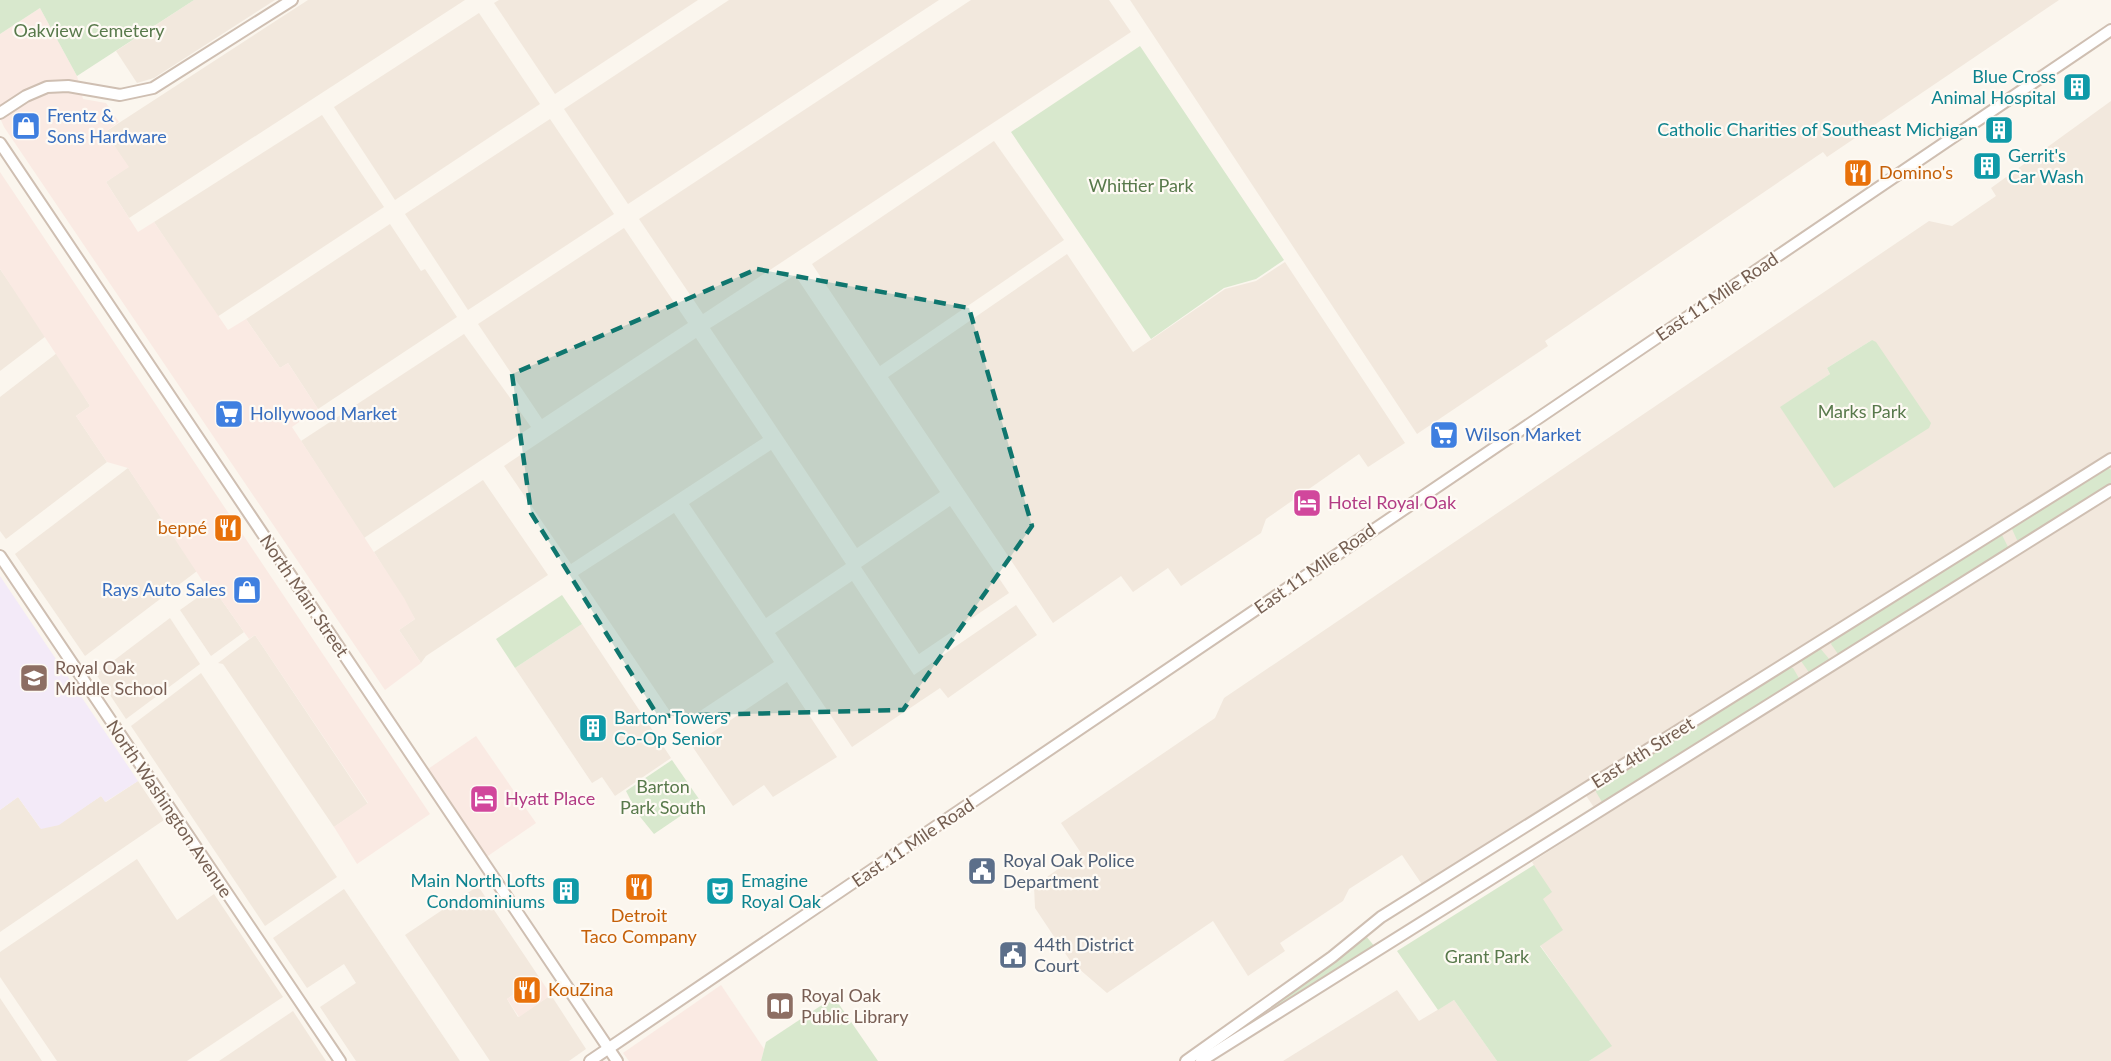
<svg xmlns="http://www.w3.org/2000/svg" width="2111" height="1061" viewBox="0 0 2111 1061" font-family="Lato,sans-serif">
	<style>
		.residential { fill: #f2e8dd; fill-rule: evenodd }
		.commercial { fill: #faeae3 }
		.education { fill: #f3eaf8 }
		.green { fill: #d8e8cd }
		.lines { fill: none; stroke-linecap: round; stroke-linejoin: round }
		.secondary-casing { stroke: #cfbfb2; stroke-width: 14 }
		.secondary { stroke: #fff; stroke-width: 10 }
		.marked { fill: #0f766e; fill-opacity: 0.2; stroke: #0f766e; stroke-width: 4.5; stroke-dasharray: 12 8; stroke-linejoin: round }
		.labels { text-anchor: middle; stroke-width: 4.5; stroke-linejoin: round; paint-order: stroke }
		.park-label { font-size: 18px; fill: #58794b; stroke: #fefaf4 }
		.culture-label { font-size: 18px; fill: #0d838f; stroke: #fefaf4; text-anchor: end }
		.shop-label { font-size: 18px; fill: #366cbe; stroke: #fefaf4; text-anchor: start }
		.food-label { font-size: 18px; fill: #c56008; stroke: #fefaf4; text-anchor: start }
		.street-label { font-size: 18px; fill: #755f52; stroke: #fefaf4 }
		.hotel-label { font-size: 18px; fill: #b23c85; stroke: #fefaf4; text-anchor: start }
		.education-label { font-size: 18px; fill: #785e54; stroke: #fefaf4; text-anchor: start }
		.service-label { font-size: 18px; fill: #4e5e75; stroke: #fefaf4; text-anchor: start }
	</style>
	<rect width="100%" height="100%" fill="#fbf6ee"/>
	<g class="residential">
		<path d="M194,0H275L154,78L137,83L116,51Z"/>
		<path d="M308,0H465L129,218L106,182L128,167L105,132Z"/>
		<path d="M499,0H698L555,94L494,3Z"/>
		<path d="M729,0H939L628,204L564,109Z"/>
		<path d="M971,0H1109L1131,32L703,314L639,219Z"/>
		<path d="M1130,0H2059L1827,157L1823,152L1545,341L1548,346L1417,434Z"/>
		<path d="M479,13L540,104L395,200L334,107Z"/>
		<path d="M2111,101V1061H1589L1611,1046L1540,945L1542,898L1551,892L1532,862L1601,818L1579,785L1423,886L1402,855L1349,889L1343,901L1280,943L1285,951L1248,976L1213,921L1107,993L1071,962L1035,908L1034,886L1081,853L1061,823L1215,718L1224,698L1929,221L1952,226L1996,196L1991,188ZM1872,340L1835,487L1781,407L1830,374L1827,368Z"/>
		<path d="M322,115L384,207L217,317L154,222Z"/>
		<path d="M550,119L614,214L468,310L405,214Z"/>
		<path d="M994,141L1064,240L880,366L812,264Z"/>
		<path d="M390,224L421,271L425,269L457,317L318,409L288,363L280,368L246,319Z"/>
		<path d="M624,228L688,323L542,419L478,324Z"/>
		<path d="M1067,254L1133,352L1225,289L1256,281L1285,262L1405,443L1368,467L1359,454L1266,519L1261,533L1181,586L1168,568L1133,592L1121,576L1053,623L888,377Z"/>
		<path d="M0,269L46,336L0,371Z"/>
		<path d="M795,275L940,492L857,548L710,328Z"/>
		<path d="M464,334L531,427L364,538L301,441Z"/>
		<path d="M696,338L763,438L571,564L504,466Z"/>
		<path d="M57,353L90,406L76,416L107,462L6,539L0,531V397Z"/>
		<path d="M771,450L846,564L766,618L689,504Z"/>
		<path d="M128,468L197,571L85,656L15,554Z"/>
		<path d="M483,480L548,575L426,656L421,663L399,630L415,619L374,552Z"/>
		<path d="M950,506L1009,593L919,654L861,567Z"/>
		<path d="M674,513L774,662L679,725L578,575Z"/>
		<path d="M852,581L914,675L1016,605L1037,635L948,698L940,688L852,747L775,633Z"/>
		<path d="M208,590L215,600L220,598L244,632L211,656L180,610Z"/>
		<path d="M170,618L200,664L126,719L96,674Z"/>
		<path d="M582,624L671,758L615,796L602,777L592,783L515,668Z"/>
		<path d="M255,635L368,804L334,827L223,664L218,663Z"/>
		<path d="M201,673L337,877L265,926L131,726Z"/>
		<path d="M787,682L837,757L773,797L764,785L733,806L692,746Z"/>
		<path d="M138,781L164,820L0,932V810L18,797L40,828L58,825L101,796L106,802Z"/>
		<path d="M137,859L177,920L214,894L283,997L187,1061H57L0,977V952Z"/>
		<path d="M478,886L539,977L507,999L518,1017L551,995L586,1049L569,1061H490L405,935Z"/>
		<path d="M344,889L460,1061H356L320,1007L356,983L344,964L307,988L273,938Z"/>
		<path d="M1397,990L1419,1021L1454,1000L1497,1061H1283Z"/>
		<path d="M0,998L42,1061H0Z"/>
		<path d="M293,1011L326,1061H219Z"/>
	</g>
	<g class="commercial">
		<path d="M40,8L77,76L83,99L106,103L119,122L105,132L129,167L106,182L138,232L154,222L228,330L246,319L280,368L288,363L318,409L292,427L404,598L415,619L399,630L421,663L385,690L4,127L0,118V34Z"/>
		<path d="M0,172L430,814L357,864L334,827L368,803L255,635L249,639L220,598L215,600L128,468L107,462L76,416L90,406L0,269Z"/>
		<path d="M476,736L536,823L485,858L428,769Z"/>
		<path d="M539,977L551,995L519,1017L507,999Z"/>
		<path d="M721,985L764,1049L761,1061H629L623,1053Z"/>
	</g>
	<path class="education" d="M0,576L138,781L105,802L101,796L59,825L41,829L18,797L0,810Z"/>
	<g class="green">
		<path d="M0,0H194L77,76L40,8L0,34Z"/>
		<path d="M1140,46L1284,260L1256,279L1224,288L1151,339L1011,132Z"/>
		<path d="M1872,340L1876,342L1931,423L1929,428L1834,488L1780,407L1830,374L1827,368Z"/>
		<path d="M2108,467L2111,470V486L2022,541L2017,540L2012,529L2013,526Z"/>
		<path d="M2002,535L2009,549L1838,654L1831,644L1833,639Z"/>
		<path d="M562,595L582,624L515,668L496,639Z"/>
		<path d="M1820,648L1830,660L1810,674L1801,661Z"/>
		<path d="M1788,667L1793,668L1800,680L1602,802L1596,792L1597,787Z"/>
		<path d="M672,760L701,802L654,834L637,813L626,791Z"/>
		<path d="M1534,865L1552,892L1543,899L1563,930L1540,946L1612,1046L1589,1061H1497L1454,1000L1438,1010L1397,951Z"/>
		<path d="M1366,936L1375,947L1274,1010L1273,1007Z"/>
		<path d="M834,997L878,1061H761L766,1042Z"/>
	</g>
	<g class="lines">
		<g class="secondary-casing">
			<g id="secondary">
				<path d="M0,113L26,96L47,87L68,86L120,95L153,88L292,0"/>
				<path d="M0,143L617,1061"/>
				<path d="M0,556L340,1061"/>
				<path d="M590,1061L2111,30"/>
				<path d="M1186,1061L1332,957L1381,917L2111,459"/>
				<path d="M1201,1061L2111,490"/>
			</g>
		</g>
		<use href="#secondary" class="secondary"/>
	</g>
	<path class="marked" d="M757,269L969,308L1032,526L903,710L658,716L531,513L512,374Z"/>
	<defs>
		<g id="building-square" transform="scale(1.5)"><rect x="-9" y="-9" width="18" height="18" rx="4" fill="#0f9aa8" stroke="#fefaf4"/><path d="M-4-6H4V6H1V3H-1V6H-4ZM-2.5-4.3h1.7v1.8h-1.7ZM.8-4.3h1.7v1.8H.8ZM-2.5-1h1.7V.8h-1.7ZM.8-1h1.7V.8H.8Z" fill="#fff"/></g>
		<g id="shop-square" transform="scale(1.5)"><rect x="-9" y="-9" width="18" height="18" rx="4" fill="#3f7fe0" stroke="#fefaf4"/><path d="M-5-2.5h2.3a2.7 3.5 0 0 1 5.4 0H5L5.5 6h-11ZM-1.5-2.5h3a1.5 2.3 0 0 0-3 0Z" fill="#fff"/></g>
		<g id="restaurant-square" transform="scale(1.5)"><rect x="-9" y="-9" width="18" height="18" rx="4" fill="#e8710a" stroke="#fefaf4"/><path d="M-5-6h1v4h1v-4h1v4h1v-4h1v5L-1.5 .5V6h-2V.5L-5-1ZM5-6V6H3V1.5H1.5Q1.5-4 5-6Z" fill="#fff"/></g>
		<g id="supermarket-square" transform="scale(1.5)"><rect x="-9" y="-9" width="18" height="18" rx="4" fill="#3f7fe0" stroke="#fefaf4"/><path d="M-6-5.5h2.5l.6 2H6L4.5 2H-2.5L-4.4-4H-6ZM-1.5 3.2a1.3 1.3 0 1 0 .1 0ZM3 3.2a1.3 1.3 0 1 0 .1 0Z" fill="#fff"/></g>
		<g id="hotel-square" transform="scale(1.5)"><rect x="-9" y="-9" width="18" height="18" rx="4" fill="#d1479c" stroke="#fefaf4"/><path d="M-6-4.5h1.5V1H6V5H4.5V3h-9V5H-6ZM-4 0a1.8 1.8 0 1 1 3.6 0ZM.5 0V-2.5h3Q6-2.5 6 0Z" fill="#fff"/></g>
		<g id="school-square" transform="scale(1.5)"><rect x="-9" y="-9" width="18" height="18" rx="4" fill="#8d6e63" stroke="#fefaf4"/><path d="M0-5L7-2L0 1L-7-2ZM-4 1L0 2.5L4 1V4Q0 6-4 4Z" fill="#fff"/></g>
		<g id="civic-square" transform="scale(1.5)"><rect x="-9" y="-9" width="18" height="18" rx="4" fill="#5c6f8a" stroke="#fefaf4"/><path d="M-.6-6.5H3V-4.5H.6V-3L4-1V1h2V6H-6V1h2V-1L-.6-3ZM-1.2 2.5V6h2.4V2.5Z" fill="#fff"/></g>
		<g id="theatre-square" transform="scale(1.5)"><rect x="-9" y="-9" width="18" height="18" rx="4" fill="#0f9aa8" stroke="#fefaf4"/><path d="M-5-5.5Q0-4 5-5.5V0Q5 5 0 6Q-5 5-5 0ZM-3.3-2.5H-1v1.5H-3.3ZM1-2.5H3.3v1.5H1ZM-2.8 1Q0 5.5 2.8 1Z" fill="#fff"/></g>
		<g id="library-square" transform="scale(1.5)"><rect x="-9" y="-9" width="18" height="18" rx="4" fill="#8d6e63" stroke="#fefaf4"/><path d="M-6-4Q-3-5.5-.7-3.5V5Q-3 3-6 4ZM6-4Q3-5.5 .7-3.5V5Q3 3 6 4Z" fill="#fff"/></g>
	</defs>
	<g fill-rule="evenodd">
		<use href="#building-square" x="2077" y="87"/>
		<use href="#shop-square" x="26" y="126"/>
		<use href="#building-square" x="1999" y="130"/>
		<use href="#building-square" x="1987" y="166"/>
		<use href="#restaurant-square" x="1858" y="173"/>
		<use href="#supermarket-square" x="229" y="414"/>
		<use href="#supermarket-square" x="1444" y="435"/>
		<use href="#hotel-square" x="1307" y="503"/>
		<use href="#restaurant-square" x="228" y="528"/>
		<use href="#shop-square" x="247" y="590"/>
		<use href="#school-square" x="34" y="678"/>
		<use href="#building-square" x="593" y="728"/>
		<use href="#hotel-square" x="484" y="799"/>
		<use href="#civic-square" x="982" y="871"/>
		<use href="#restaurant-square" x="639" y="887"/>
		<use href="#building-square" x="566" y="891"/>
		<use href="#theatre-square" x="720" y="891"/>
		<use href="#civic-square" x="1013" y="955"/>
		<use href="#restaurant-square" x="527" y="990"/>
		<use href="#library-square" x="780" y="1006"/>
	</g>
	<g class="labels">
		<g class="park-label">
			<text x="89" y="37">Oakview Cemetery</text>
			<text x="1141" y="192">Whittier Park</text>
			<text x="1862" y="418">Marks Park</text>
			<text x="663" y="793">Barton<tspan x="663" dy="21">Park South</tspan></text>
			<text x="1487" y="963">Grant Park</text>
		</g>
		<g class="culture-label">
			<text x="2056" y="83">Blue Cross<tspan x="2056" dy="21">Animal Hospital</tspan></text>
			<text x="1978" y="136">Catholic Charities of Southeast Michigan</text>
			<text x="2008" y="162" text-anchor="start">Gerrit's<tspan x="2008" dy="21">Car Wash</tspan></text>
			<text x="614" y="724" text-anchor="start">Barton Towers<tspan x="614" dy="21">Co-Op Senior</tspan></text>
			<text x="545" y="887">Main North Lofts<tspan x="545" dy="21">Condominiums</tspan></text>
			<text x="741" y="887" text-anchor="start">Emagine<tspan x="741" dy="21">Royal Oak</tspan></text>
		</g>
		<g class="shop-label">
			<text x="47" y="122">Frentz &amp;<tspan x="47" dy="21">Sons Hardware</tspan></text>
			<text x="250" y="420">Hollywood Market</text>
			<text x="1465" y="441">Wilson Market</text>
			<text x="226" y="596" text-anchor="end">Rays Auto Sales</text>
		</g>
		<g class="food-label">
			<text x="1879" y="179">Domino's</text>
			<text x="207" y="534" text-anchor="end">beppé</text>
			<text x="639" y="922" text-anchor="middle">Detroit<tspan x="639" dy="21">Taco Company</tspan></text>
			<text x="548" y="996">KouZina</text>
		</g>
		<g class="street-label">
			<text transform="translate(1717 297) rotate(-34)" y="6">East 11 Mile Road</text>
			<text transform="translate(1315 569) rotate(-35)" y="6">East 11 Mile Road</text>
			<text transform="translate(304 596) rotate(56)" y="6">North Main Street</text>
			<text transform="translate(1643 753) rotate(-32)" y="6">East 4th Street</text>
			<text transform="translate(169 809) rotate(56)" y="6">North Washington Avenue</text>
			<text transform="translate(913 843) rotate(-34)" y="6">East 11 Mile Road</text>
		</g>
		<g class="hotel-label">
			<text x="1328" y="509">Hotel Royal Oak</text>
			<text x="505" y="805">Hyatt Place</text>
		</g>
		<g class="education-label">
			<text x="55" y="674">Royal Oak<tspan x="55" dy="21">Middle School</tspan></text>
			<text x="801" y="1002">Royal Oak<tspan x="801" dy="21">Public Library</tspan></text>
		</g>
		<g class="service-label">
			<text x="1003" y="867">Royal Oak Police<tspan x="1003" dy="21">Department</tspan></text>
			<text x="1034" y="951">44th District<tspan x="1034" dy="21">Court</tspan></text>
		</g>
	</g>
</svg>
